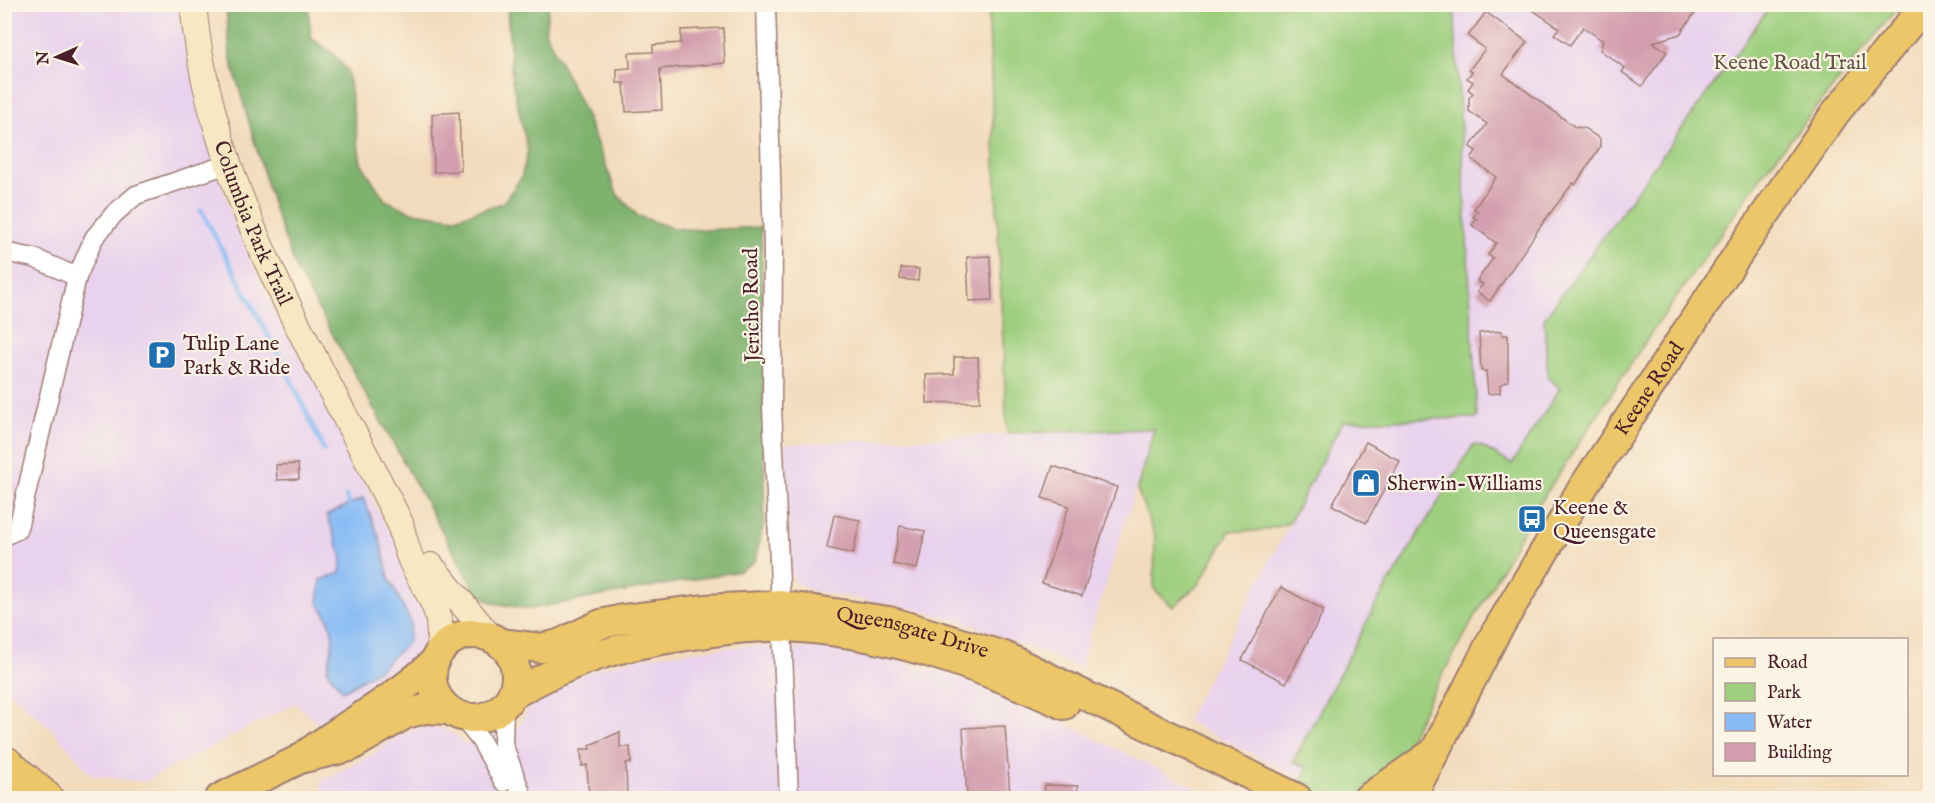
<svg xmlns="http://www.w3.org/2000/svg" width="1935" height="803" viewBox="0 0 1935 803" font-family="'IM FELL English',serif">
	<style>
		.built { fill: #e9d2ed }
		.green { fill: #9ecf7f; stroke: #747755; stroke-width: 1.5 }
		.forest { fill: #7eb26e; stroke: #64684c; stroke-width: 1.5 }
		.water { fill: #87bbf5; stroke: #686d90; stroke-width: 1.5 }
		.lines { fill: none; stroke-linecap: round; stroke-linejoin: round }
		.stream { stroke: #87bbf5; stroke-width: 4.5 }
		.building { fill: #d39eae }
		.minor-casing { stroke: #9e7d74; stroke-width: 21 }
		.secondary-casing { stroke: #9e7d74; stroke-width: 28 }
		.primary-casing { stroke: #9e7d74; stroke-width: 32 }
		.motorway-casing { stroke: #9e7d74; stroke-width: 36 }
		.minor { stroke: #fff; stroke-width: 18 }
		.secondary { stroke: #f7e8c3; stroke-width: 26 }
		.primary { stroke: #ecc669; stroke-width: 28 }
		.motorway { stroke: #ecc669; stroke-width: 33 }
		.labels { text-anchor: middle; stroke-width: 4.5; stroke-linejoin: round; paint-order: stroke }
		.park-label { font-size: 21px; fill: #635444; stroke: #fcf5e5 }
		.street-label { font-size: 21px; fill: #4a1f2b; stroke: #fcf5e5 }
		.poi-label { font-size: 21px; fill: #4a1f2b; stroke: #fcf5e5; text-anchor: start }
	</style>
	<rect width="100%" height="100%" fill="#fcf5e5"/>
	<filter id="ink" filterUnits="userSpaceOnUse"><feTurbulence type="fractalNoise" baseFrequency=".0167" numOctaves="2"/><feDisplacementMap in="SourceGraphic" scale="12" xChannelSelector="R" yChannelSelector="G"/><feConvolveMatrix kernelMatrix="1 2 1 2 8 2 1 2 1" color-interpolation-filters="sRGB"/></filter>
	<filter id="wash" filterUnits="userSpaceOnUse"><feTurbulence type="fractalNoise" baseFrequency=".008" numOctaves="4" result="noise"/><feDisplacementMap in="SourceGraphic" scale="24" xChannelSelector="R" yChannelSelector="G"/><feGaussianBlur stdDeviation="1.35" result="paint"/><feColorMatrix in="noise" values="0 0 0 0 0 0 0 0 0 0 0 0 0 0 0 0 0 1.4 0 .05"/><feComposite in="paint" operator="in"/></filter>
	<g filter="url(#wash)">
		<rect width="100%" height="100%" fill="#f2dbbc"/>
		<g class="built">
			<path d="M5,5H183L202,118L231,214L274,310L310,370L386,527L395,538L428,615L424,650L406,672L323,728L295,703L144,782L92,775L52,729L5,688Z"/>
			<path d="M1454,5H1771L1544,319L1561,387L1511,464L1481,446L1381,595L1293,762L1307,768L1302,779L1186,721L1343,421L1477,417Z"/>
			<path d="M1154,429L1080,668L968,623L915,609L813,591L797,584L790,572L784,444Z"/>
			<path d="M746,646L848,650L952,675L1021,702L1217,798H323L321,781L372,755L402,734L421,727L439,728L454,734L465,744L519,726L528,710L552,690L590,671L642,657Z"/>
		</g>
		<g class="green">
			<path d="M988,5H1454L1477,418L1343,421L1289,523L1260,531H1230L1199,584L1173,607L1154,589L1155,536L1137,489L1154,429L1007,433Z"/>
			<path d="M1771,5H1900L1767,168L1645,342L1530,518L1429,699L1380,798H1293L1307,768L1293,762L1376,604L1473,445L1481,446L1512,464L1560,388L1548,378L1544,319Z"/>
		</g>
		<path class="forest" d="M226,4L308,5L311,38L331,52L347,70L361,163L385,200L412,212L455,218L503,203L521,178L528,151L512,80L507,5H549L545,31L584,111L617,194L638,216L672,228L705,230L761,227L765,389L764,523L755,561L740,571L530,609L493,603L476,592L296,269L273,206L230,56Z"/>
		<path class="water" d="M363,498L380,539L389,578L411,623L408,642L381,668L343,691L327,670C335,638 337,630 318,602L321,580L340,573L342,558L327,515Z"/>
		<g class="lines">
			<g class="stream">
				<path d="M201,210L284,365L324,450"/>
				<path d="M346,496L349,504"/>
			</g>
		</g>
		<g id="blocks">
			<g class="building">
				<path d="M1524,4H1691L1697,10L1680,34L1653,42L1667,52L1642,86L1622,72L1625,68L1600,50L1603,41L1583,27L1570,45L1554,34L1559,28Z"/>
				<path d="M1486,12L1527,42L1503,74L1575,127L1584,128L1600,139V147L1575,185L1573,183L1542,224L1490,301L1477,292L1483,284L1477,281L1493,258L1488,255L1496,243L1472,225L1477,219L1473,217L1478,211L1474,209L1496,177L1471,159L1476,151L1470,147L1487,124L1469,111V98L1473,93L1468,89L1473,82L1467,78L1472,72L1469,70L1485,49L1468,36Z"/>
				<path d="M723,28L725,63L660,69L662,110L626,112L624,83H617V69L630,68L629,53L653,52V45L681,43V30Z"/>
				<path d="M459,112L461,171L434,172L432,114Z"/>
				<path d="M990,256L992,300L969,301L967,257Z"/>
				<path d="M901,268L919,269L918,281L900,279Z"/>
				<path d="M1502,331V335H1508V381L1500,385V393L1488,394L1486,371H1481L1479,333Z"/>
				<path d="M954,357H978L980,402L927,403L926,375L954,374Z"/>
				<path d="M1366,442L1400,461L1366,523L1332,505Z"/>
				<path d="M298,464L299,479L277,480L276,465Z"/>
				<path d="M1053,466L1117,487L1082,596L1042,583L1069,506L1042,498Z"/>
				<path d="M834,515L860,520L853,554L827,548Z"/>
				<path d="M900,526L925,531L917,569L893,564Z"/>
				<path d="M1281,587L1324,610L1286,683L1242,660Z"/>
				<path d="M1005,726L1010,795L967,798L963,728Z"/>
				<path d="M620,732V747H630L631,763H626L627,798H589L587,765L582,766L581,749H591L590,745Z"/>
				<path d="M1045,785L1078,786L1077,798H1044Z"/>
			</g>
		</g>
	</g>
	<g filter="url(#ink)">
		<use href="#blocks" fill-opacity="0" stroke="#9e7d74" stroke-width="1.5"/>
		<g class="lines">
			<g class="minor-casing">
				<g id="minor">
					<path d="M766,4L773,245L772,407L781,605"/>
					<path d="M4,252L34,258L77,277"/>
					<path d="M4,536L17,530L19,524L77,277L94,238L114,214L136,195L228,164"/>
					<path d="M782,627L789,798"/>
					<path d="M504,705L503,744L523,798"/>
					<path d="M461,716L481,741L504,782"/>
				</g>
			</g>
			<g class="secondary-casing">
				<g id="secondary">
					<path id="s1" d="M193,4C210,193 318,357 400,523C403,536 406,548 411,560C429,599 444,605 439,653"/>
					<path d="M431,566L490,637"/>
				</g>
			</g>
			<g class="primary-casing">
				<g id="primary">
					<circle cx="474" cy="676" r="42"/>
					<path id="s2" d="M500,643L541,648L559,644L601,624L624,619L706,609L781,605L889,621L1004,656L1297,798"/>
					<path d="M512,695C572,660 618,646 687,636C718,631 750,626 781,627C880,630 976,664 1064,705"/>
					<path d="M305,755C347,723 396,699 434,662"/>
					<path d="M220,798L300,759L350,747L406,714L425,709L449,710"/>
					<path d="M1368,798L1433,753"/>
					<path id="s3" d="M1411,798L1495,634L1580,492L1742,248L1836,112L1926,4"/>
				</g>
			</g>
			<g class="motorway-casing">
				<path id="motorway" d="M4,762L46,798"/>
			</g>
			<use href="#minor" class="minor"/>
			<use href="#secondary" class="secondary"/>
			<use href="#primary" class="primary"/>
			<use href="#motorway" class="motorway"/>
		</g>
	</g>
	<defs>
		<g id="parking-square" transform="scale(1.5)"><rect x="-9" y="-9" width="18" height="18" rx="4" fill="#1f6fb2" stroke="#fcf5e5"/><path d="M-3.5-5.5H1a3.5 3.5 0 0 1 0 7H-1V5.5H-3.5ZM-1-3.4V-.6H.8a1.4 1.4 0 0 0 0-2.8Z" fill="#fff"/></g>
		<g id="shop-square" transform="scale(1.5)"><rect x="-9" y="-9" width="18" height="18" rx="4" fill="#1f6fb2" stroke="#fcf5e5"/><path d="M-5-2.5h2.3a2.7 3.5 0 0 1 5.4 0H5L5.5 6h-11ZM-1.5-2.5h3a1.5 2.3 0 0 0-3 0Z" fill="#fff"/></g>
		<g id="bus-square" transform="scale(1.5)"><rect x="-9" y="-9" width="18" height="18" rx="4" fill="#1f6fb2" stroke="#fcf5e5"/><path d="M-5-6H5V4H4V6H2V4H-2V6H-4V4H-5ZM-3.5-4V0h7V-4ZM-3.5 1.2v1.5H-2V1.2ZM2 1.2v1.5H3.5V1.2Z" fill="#fff"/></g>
	</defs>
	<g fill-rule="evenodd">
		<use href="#parking-square" x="162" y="355"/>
		<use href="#shop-square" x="1366" y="483"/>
		<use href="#bus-square" x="1532" y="519"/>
	</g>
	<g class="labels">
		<g class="park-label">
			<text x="1790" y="69">Keene Road Trail</text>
		</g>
		<g class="street-label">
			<text dy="7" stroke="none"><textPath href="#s1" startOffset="228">Columbia Park Trail</textPath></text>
			<text transform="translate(751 305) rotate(-91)" y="7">Jericho Road</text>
			<text dy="7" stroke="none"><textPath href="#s3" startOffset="474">Keene Road</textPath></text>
			<text dy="7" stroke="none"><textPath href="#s2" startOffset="422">Queensgate Drive</textPath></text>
		</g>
		<g class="poi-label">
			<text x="183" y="350">Tulip Lane<tspan x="183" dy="24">Park &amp; Ride</tspan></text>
			<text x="1387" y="490">Sherwin-Williams</text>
			<text x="1553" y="514">Keene &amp;<tspan x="1553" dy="24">Queensgate</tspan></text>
		</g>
	</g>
	<rect width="1935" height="803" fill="none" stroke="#fcf5e5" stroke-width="24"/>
	<rect x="1713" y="638" width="195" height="138" fill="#fcf5e5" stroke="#b59f9b" stroke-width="1.5"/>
	<rect x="1725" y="658" width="30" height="9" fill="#ecc669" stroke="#b59f9b" stroke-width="1.5"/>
	<text x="1767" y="668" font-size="18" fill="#4a1f2b">Road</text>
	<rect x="1725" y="683" width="30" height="18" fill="#9ecf7f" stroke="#b59f9b" stroke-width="1.5"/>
	<text x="1767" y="698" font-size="18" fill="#4a1f2b">Park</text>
	<rect x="1725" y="713" width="30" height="18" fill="#87bbf5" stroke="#b59f9b" stroke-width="1.5"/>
	<text x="1767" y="728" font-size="18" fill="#4a1f2b">Water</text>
	<rect x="1725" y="743" width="30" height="18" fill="#d39eae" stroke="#b59f9b" stroke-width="1.5"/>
	<text x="1767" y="758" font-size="18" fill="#4a1f2b">Building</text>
	<g transform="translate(57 57) rotate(267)" stroke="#fcf5e5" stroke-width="4.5" paint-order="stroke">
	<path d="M0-4.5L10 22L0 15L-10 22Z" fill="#4a1f2b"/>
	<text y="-9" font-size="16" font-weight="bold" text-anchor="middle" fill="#4a1f2b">N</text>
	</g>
</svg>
